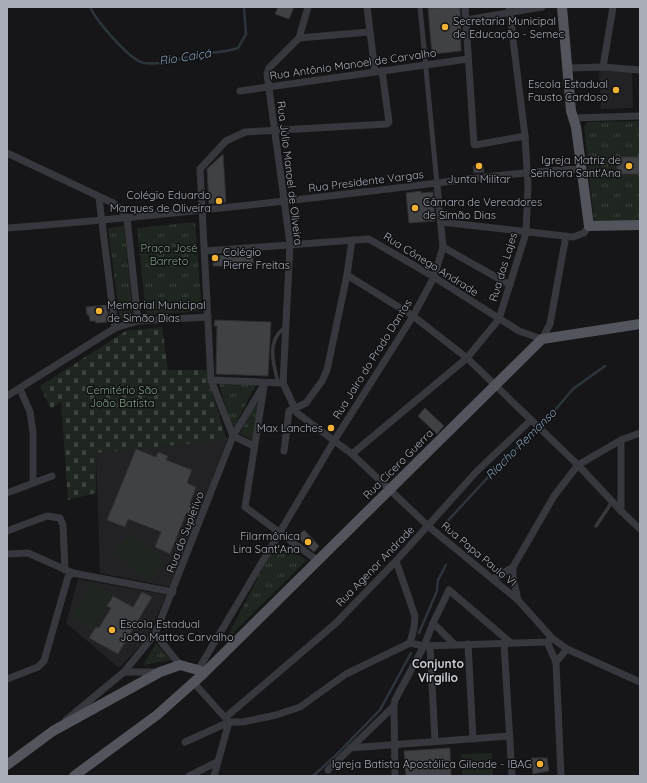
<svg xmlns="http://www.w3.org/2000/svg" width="647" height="783" viewBox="0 0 647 783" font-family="Quicksand,sans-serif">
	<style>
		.built { fill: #222225 }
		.grass { fill: url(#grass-tufts) }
		.cemetery { fill: url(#cemetery-stones) }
		.pitch { fill: #1e261f }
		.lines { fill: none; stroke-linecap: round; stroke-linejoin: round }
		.stream { stroke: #2c353c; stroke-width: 2.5 }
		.building { fill: #404145; stroke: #303034 }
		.service { stroke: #37383d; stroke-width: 3.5 }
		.pedestrian { stroke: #37383d; stroke-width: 5 }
		.minor { stroke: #37383d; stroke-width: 7 }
		.primary { stroke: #53555c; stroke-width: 10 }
		.poi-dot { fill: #f2b134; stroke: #111113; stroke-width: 1.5 }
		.labels { text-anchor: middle; stroke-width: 3; stroke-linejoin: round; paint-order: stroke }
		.poi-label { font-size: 11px; fill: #a8adb8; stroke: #111113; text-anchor: end }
		.street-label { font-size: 11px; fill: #a8adb8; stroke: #111113 }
		.park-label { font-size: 11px; fill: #7fa381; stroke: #111113 }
		.water-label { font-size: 12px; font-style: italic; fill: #7f9bb3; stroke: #111113 }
		.neighbourhood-label { font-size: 12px; font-weight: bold; fill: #c9ccd4; stroke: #111113 }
	</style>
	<defs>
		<pattern id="grass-tufts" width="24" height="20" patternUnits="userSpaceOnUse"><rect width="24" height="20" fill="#1e261f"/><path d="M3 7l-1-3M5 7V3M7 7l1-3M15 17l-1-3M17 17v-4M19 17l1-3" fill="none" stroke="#3c433d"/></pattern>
		<pattern id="cemetery-stones" width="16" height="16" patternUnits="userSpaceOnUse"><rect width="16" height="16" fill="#1e261f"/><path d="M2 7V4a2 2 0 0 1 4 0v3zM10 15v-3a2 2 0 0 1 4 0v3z" fill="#3c433d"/></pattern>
	</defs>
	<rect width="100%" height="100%" fill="#161618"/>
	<g class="built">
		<path d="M599,70L632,71L633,108L601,109Z"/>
		<path d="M227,440L171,587L100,573L96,453Z"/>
		<path d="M78,579L166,595L148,637L119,668L66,623Z"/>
	</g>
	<g class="grass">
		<path d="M640,121V220L596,222L594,220L584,126L588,122Z"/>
		<path d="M195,222L202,311L146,315L137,228Z"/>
		<path d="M124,226L133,317L120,320L108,228Z"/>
		<path d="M219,384L256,385L235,425L231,426Z"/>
		<path d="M255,403L260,404L252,440L240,434Z"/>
		<path d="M276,543L307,560L225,641Z"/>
		<path d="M156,643L171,660L143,665Z"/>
	</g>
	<path class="cemetery" d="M162,327L168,370H208V380L227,440L96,453V493L68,500L61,402L51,409L40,386L126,331Z"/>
	<g class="pitch">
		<path d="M131,533L166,562L149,581L114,552Z"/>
		<path d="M92,582L113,595L92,629L71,617Z"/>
		<path d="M492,753L493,776H462L461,754Z"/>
	</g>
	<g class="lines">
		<g class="stream">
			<path d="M90,7C96,20 130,61 144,63C162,65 179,59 196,55C211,52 223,53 238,48L246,34L244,7"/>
			<path d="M442,527L491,474L549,417L573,389L605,366"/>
			<path d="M419,633L437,591L438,580L446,565"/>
			<path d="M313,776L334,757L380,710L411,653"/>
		</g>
	</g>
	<g class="building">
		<path d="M278,7H294L289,19L275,14Z"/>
		<path d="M460,7L461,51L432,54L428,8Z"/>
		<path d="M223,154L226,202L209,204L207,169Z"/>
		<rect x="617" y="157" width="23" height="17"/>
		<path d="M483,165L484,172L474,173L473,166Z"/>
		<path d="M421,191V193L433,192L435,221L409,223L406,193Z"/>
		<path d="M253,253V266H213V256Z"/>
		<path d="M107,305L109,322L96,323L95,321H90L89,315H87L86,307Z"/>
		<path d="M215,320L271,322L268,376L216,374L217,326H214Z"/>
		<path d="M425,408L444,426L437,434L418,416Z"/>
		<path d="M136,449L156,457L158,452L168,456L166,460L192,470L187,483L196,487L190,503L199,507L195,517L186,514L170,554L155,547L161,532L128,519L125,527L107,520Z"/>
		<path d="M304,530L319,546L314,552L297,537Z"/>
		<path d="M142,592L152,597L118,654L89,638L96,627L99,628L111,608L107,606L113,596L133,607Z"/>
		<path d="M450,748L451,776H406L404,751Z"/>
		<path d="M531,758H547L549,771L533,774Z"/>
	</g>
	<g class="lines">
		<g class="service">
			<path d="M278,382C273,364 266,339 286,327"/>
			<path d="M596,526L612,502"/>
		</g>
		<path class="pedestrian" d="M420,7L437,184"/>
		<g class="minor">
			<path d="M308,7L299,38L269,68L267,74L290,244L283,383L297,413L352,454L428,526L518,600L552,638L567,649L640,682"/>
			<path d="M367,7L375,72"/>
			<path d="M465,7L474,144L475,145L525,136"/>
			<path d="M466,20L542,7"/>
			<path d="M299,38L369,32"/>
			<path d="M603,67L613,7"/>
			<path d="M568,68L603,67L640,70"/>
			<path d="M240,91L468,59"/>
			<path d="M573,118L640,116"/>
			<path d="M7,153L113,203L120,208L127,218L138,321"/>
			<path d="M99,198L115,328"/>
			<path d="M441,222L573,237L584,233L589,226"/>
			<path d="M7,228C126,219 244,206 363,192C436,184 509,172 582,169"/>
			<path d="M443,247L510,285"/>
			<path d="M205,251L369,239L434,277L519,331L542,339L550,324L566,236"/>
			<path d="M347,275L413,316L467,358L578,465L621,511L640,529"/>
			<path d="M211,380L283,383"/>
			<path d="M264,387L245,507L318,561"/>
			<path d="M20,389L30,412L33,433V483"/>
			<path d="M7,396L115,328L138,321L208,317"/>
			<path d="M254,446L233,436L211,380L200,169L226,141L245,132L387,124L389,122L382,71"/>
			<path d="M284,451L289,411L306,403L322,381L327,370L347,275L352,240"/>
			<path d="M352,454L467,358L499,319L526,233L528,186L525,136L509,7"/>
			<path d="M7,493L52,476"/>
			<path d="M621,511V440"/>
			<path d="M7,531L47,516L60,518L63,525L65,570"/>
			<path d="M7,554L28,553L73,573L173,592"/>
			<path d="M396,561L415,616L414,628L410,643"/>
			<path d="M513,567V577L518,600"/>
			<path d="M493,579L513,567L554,496L578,465L621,440L640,433"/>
			<path d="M433,623L455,645"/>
			<path d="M155,634L180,665"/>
			<path d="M547,642L556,662"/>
			<path d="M410,643L424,646L547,642L552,638"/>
			<path d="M504,643L512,776"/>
			<path d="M468,644L473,739"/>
			<path d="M430,646L435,741"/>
			<path d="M198,670L334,441L413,316L434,277L443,247L437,184"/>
			<path d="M124,672H157"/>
			<path d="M7,679L38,667L44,661L68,577L73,573"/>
			<path d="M194,683L229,722H243L276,715L300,707L346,674L410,643"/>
			<path d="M226,717L336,623L396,561L477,471L531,420"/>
			<path d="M66,720L124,672L155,634L233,436L265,383"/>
			<path d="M185,742L229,722"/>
			<path d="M350,748L509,736"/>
			<path d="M328,770L394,706"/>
			<path d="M189,776L217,762"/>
			<path d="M214,776L229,722"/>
			<path d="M395,776L394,706L395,700L424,646L433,623L449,590L511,643"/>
			<path d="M561,776L556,662L567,649"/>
		</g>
		<g class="primary">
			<path d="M562,7L571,111L576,127L589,226L640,225"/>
			<path d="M203,674L542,339L640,324"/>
			<path d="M7,765L53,731L160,672L180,665L198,670L203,674L157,715L74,776"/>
		</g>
	</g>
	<g class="poi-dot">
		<circle cx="445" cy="27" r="4"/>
		<circle cx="616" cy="90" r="4"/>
		<circle cx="479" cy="166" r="4"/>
		<circle cx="629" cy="166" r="4"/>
		<circle cx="219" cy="201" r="4"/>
		<circle cx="415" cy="208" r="4"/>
		<circle cx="215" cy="258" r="4"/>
		<circle cx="99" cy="311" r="4"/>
		<circle cx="331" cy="428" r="4"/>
		<circle cx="308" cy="542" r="4"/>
		<circle cx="112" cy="630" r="4"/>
		<circle cx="540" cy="764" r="4"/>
	</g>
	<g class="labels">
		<g class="poi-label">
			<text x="453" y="25" text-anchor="start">Secretaria Municipal<tspan x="453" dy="13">de Educação - Semec</tspan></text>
			<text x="608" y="88">Escola Estadual<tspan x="608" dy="13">Fausto Cardoso</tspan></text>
			<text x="621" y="164">Igreja Matriz de<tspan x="621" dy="13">Senhora Sant'Ana</tspan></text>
			<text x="479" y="183" text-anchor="middle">Junta Militar</text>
			<text x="211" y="199">Colégio Eduardo<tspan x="211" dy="13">Marques de Oliveira</tspan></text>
			<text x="423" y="206" text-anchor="start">Câmara de Vereadores<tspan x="423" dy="13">de Simão Dias</tspan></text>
			<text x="223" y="256" text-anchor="start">Colégio<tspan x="223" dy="13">Pierre Freitas</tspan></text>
			<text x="107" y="309" text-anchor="start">Memorial Municipal<tspan x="107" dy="13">de Simão Dias</tspan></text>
			<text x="323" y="432">Max Lanches</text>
			<text x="300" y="540">Filarmônica<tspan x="300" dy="13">Lira Sant'Ana</tspan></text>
			<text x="120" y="628" text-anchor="start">Escola Estadual<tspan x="120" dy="13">João Mattos Carvalho</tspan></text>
			<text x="532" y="768">Igreja Batista Apostólica Gileade - IBAG</text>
		</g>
		<g class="street-label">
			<text transform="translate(353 64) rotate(-8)" y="4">Rua Antônio Manoel de Carvalho</text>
			<text transform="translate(290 173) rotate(83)" y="4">Rua Júlio Manoel de Oliveira</text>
			<text transform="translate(366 181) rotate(-7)" y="4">Rua Presidente Vargas</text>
			<text transform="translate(431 264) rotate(32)" y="4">Rua Cônego Andrade</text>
			<text transform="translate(503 267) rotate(-73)" y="4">Rua das Lajes</text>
			<text transform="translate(372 359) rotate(-58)" y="4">Rua Jairo do Prado Dantas</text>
			<text transform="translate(398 464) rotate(-45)" y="4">Rua Cícero Guerra</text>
			<text transform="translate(185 532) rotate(-69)" y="4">Rua do Supletivo</text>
			<text transform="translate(479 554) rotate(40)" y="4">Rua Papa Paulo VI</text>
			<text transform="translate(375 566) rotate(-46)" y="4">Rua Agenor Andrade</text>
		</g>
		<g class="park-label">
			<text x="169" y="252">Praça José<tspan x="169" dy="13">Barreto</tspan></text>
			<text x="122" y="394">Cemitério São<tspan x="122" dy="13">João Batista</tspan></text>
		</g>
		<g class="water-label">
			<text transform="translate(185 57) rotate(-9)" y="4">Rio Caiçá</text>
			<text transform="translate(521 444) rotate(-45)" y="4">Riacho Remanso</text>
		</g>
		<g class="neighbourhood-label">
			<text x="438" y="668">Conjunto<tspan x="438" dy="14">Virgilio</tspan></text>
		</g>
	</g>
	<rect width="647" height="783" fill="none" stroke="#a8adb8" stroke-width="16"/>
</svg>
